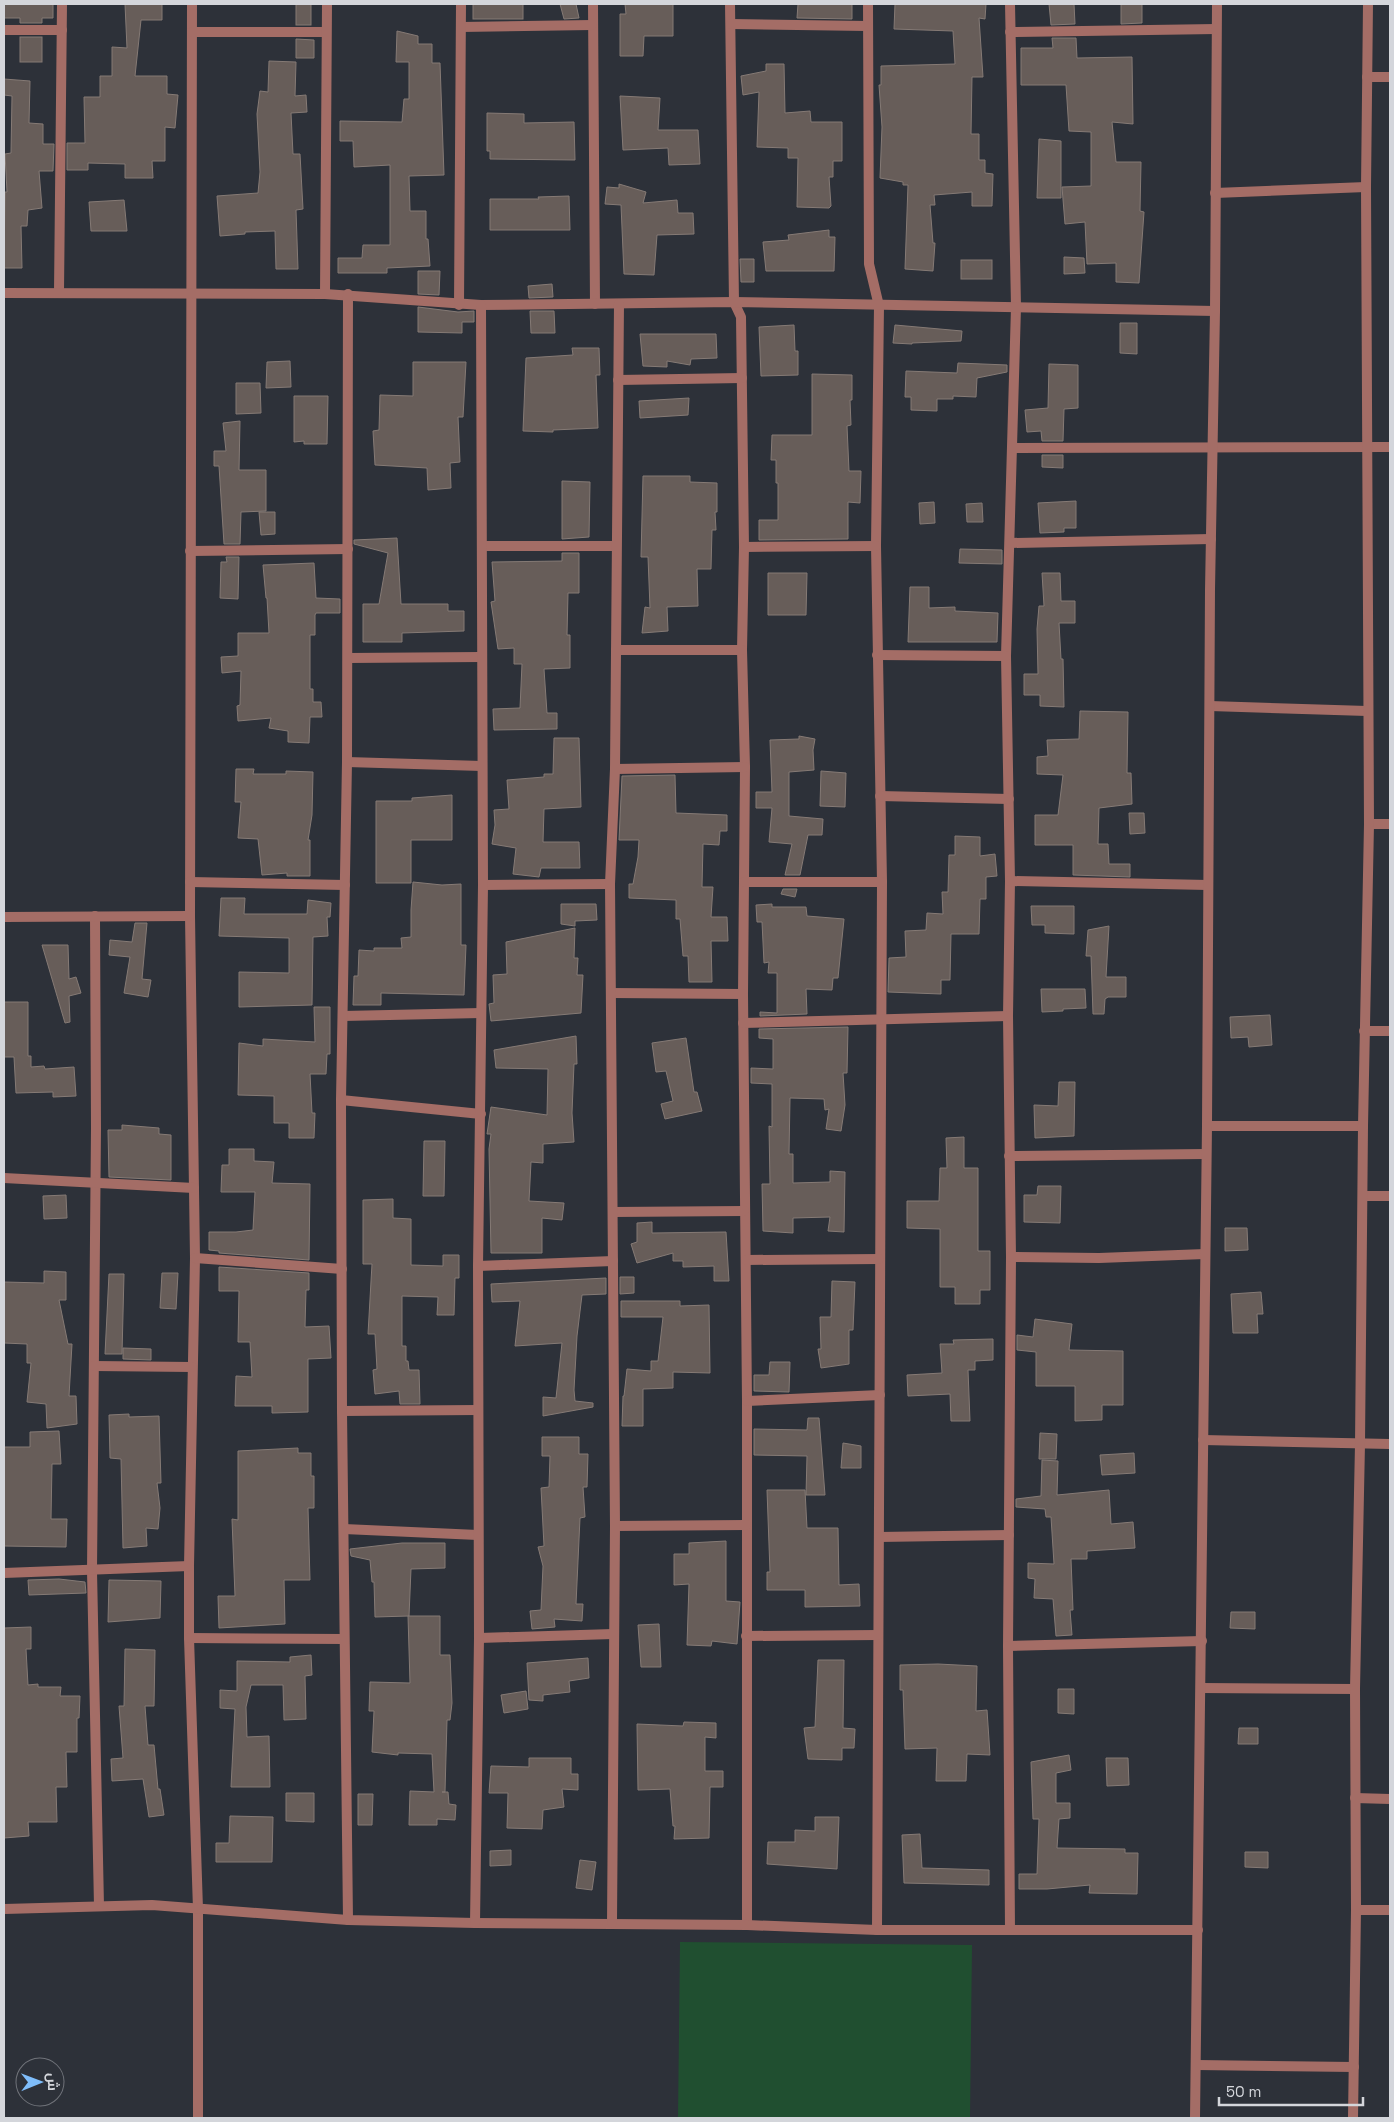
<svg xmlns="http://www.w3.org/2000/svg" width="1394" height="2122" viewBox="0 0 1394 2122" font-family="'Space Grotesk',Cairo,sans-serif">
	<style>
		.green { fill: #204f30 }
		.building { fill: #675d59; stroke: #857a75 }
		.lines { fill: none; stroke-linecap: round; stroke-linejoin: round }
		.minor { stroke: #a46d66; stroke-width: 10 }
		.tertiary { stroke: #a46d66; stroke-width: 10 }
	</style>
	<rect width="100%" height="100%" fill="#2d3139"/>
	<path class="green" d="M680,1942L972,1945L970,2118H678Z"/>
	<g class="building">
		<path d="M4,4H53V18H42V23H20V18H4Z"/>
		<path d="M125,4H162V20H141L135,76H167V94L178,95L175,128L165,127V161H152L153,178H125V164L88,163V170H67V143H85L84,97H100V76H112V47L127,48Z"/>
		<rect x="296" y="4" width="15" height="21"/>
		<rect x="473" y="4" width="50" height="15"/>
		<path d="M560,4H576L579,18L564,19Z"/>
		<path d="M625,4H673V36H644L643,56H620V14H626Z"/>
		<path d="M798,4H852V19L797,18Z"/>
		<path d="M895,4H986L985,19L979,18L983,77H972L971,134H979V160H985V173L993,174L992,206H972V192L934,195L935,205H930L933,243H935L933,271L905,269L908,185H903V182L880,178L882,127L879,85H881V66L955,64L953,31L894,29Z"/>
		<path d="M1049,4H1074L1075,24L1051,25Z"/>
		<path d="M1121,4H1142V23L1121,24Z"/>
		<path d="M397,31L418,36V44H432V63H440L444,175L409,176L410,211H426V239H428L430,266L387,268V273H338V258H362L363,245H390V165L354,167L353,141H340V121L402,122L404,99H409V62H396Z"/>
		<rect x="20" y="37" width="22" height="25"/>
		<path d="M1052,38H1076L1077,58L1132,57L1133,124L1112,122L1116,162H1141L1140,211L1144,212L1139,283L1116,282V263L1087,264L1085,222L1065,224L1062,187L1091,186V132L1069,131L1066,85H1021V48H1053Z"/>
		<path d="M296,39L314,40V58H296Z"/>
		<path d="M269,61L296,62L295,96L306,95L307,112L291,113L293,154H300L303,209L296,210L298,269H276L275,231L245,232V234L220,236L217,196L258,193L260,172L257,114L260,91L268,92Z"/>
		<path d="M766,64H784L785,113L810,111L811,122H842V161H833V177H829L831,206L829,208L797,207L798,158H788V148L757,147L759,92L743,95L741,76L766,71Z"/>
		<path d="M4,79L30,81L29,123L43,124V144H54L53,171H39L42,208L28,210L27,226H21L22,268H4L5,192H7L5,154L11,153L12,96L4,95Z"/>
		<path d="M620,96L660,98L658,130H698L700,164L669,165L668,148L623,150Z"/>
		<path d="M487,113L524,114V123L574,122L575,160L490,159V151H487Z"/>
		<path d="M1039,139L1061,141V198H1037Z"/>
		<path d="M619,184L646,192L643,203L677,200L678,213H693L694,234L657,235L654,275L624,274L621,205L605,204L607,187L619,188Z"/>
		<path d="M569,196L570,230H490V199H539L538,197Z"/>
		<path d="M124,200L127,231H91L89,202Z"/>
		<path d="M829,230V237H835L834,271H766L763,242L789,240L788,235Z"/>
		<path d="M1064,257L1084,258L1085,273L1064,274Z"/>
		<path d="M740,259H754V282H741Z"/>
		<rect x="961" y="260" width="31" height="19"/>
		<path d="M418,271H440L439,295L418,294Z"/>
		<path d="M552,284L553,297L529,298L528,286Z"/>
		<path d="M418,307L458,312L474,311V322H462V333L418,332Z"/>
		<path d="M530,311H554L555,333H531Z"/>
		<path d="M1120,323H1137V354L1120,353Z"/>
		<path d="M794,325L795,351H798V375L761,376L759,327Z"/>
		<path d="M895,325L962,331L961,341L912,343V344L893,343Z"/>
		<path d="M640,334H716L717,358L691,359L690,365L667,361V367L643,366Z"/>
		<path d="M572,348H599L600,375H596L598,428L553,430V432L523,431L526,358L573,355Z"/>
		<path d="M290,361L291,387L266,388L267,362Z"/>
		<path d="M413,362H466L463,417H458L460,462L450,463L451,488L428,490L427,468L375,465L373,431L379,430L380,395L413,396Z"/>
		<path d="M958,363L1007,365V372L977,378L976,397L953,396V399H937V411L911,410V397H905L906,371L957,373Z"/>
		<path d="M1049,364L1078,365V408L1064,409L1063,441H1042L1041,431L1027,432L1025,410L1048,408Z"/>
		<path d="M812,374L852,375V400H850L851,425L847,426L849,471H861L860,503L848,502V539L759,540V520H778V483H776V460H771L772,435H812Z"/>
		<path d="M236,383H260L261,413L236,414Z"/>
		<path d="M294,396H328L327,444H304V441L294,442Z"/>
		<path d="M689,398L688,415L640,418L639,401Z"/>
		<path d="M240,421L239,470H266V511L241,512L240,544H224L219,466H214V451H226L223,423Z"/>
		<path d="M1042,455H1063V468L1042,467Z"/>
		<path d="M643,476H690V482L717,483V512H715L716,530H712L711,569H697L698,606L667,607L668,631L642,633L645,607L650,608L648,557H641Z"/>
		<path d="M562,481L590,482L589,537L562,539Z"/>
		<path d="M1076,501V528H1064V532L1040,533L1038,503Z"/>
		<path d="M934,502L935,523L920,524L919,503Z"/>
		<path d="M982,503L983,522H967L966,504Z"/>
		<path d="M259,512H275V534L261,535Z"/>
		<path d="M397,538L401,604H448V611H464V631L402,633V642H363V604H379L388,553L354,544V540Z"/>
		<path d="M960,549L1002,550V564L959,563Z"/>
		<path d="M562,553H579V593H568L567,635H570V668L544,669L547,713H557V729L494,730L493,709L520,708L522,664H514V648L498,649L491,602L495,601L492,562L562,561Z"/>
		<path d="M226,557H239L238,599L220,598L221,562H227Z"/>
		<path d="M314,563L316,598L340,599V613H316L315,615V635H310V689H313V702H321L322,717H310L309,743L288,742V731L269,728L271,718L238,721L237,706L240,705L241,671L222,673L221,657L238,656V633H269L267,598H266L263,565Z"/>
		<path d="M768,573H807L806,615H768Z"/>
		<path d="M1042,573H1060L1061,601H1075V623H1059L1061,659H1063L1064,707L1040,706V695H1024V674H1038L1037,629L1039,606H1044Z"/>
		<path d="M910,587H929V608L955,607V611L998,613L997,642H908Z"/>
		<path d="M1080,711L1128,712L1127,773H1131L1132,804L1099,808L1098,844H1108L1109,864H1130V877L1073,875V845H1035V815H1058L1063,775L1037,774V757L1048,756L1047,740L1079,739Z"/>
		<path d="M799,736L815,739L813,750L814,770L789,772V816L823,819L822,835H808L800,875H785L792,844L769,842L772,808H756V792H772L770,740L799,739Z"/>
		<path d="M554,738H579L581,807L544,809L543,842H579L580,868H541L539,877L513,874L516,848L492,844L495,825L494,810L509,809L507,780L544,777V774H553Z"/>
		<path d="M236,769H254L253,774H286V771L313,772L312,815L308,840H310V876H287V873L262,875L258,839L238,838L241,802H235Z"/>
		<path d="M821,771L846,773L845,807L820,806Z"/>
		<path d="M675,775L676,813L727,815V831H720L719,845L703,844L702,887H713L711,917H727L728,941H711L712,982H689L688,956H683L680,919H676V900L629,898V884H633L638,857L639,840H619L622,776Z"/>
		<path d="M452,795V840H411V883H376V801H412V798Z"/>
		<path d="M1129,813H1144L1145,833L1130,834Z"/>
		<path d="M955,836L980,837V856L995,854L997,876L986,877V899H980L979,934H951L950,980H941V994L888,992L889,958L906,957L905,931L926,930L927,913L943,914L942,892H948L949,855H955Z"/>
		<path d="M413,882L442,885L461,884V945H466L464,995L381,993V1005H353L354,976H358L359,950L374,951V948H402L401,938L411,937V910Z"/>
		<path d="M783,889H797L795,897L781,894Z"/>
		<path d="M221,898H245L244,914H307L308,900L331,903L330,917H327L328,936L313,937L312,1005L239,1007V972L289,973V938L219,936Z"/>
		<path d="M561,904H596L597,920L575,921V926L561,924Z"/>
		<path d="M772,904V907H806L807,916L844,919L838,978H833L832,990L806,989L807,1014L760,1016V1012L777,1013V973H768L769,962L764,963L762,922H757L756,905Z"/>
		<path d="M1031,906H1074V934L1045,933V925H1032Z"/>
		<path d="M135,923H147L142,979L151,980L148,997L124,993L130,957L109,955L110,940L132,942Z"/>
		<path d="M1109,926L1106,977H1126V997H1108L1105,999L1104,1014H1093L1091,956H1086L1088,930Z"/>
		<path d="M575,928L574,958H578L577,975H583L581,1013L491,1021L489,1004L494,1003L493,975L507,974L506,942Z"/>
		<path d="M42,945H68L69,979L76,977L81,993L69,996L70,1022L65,1023Z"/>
		<path d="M1041,989H1085L1086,1008L1063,1009V1011L1042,1012Z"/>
		<path d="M4,1002H28V1056H31V1067L44,1066L45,1069L74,1067L76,1096L53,1097V1092L16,1093L14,1057H4Z"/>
		<path d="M314,1007H330V1054H327L326,1074H310L312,1113H315L314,1138H289V1123H274V1096L238,1095L239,1043L263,1046V1039L315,1042Z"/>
		<path d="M1270,1015L1272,1045L1249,1047L1248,1037L1231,1038L1230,1017Z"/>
		<path d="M848,1027L847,1073H843L845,1105L841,1131L826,1129L829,1109L825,1110L824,1099L790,1098L789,1154H793V1183L830,1182V1171L845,1172L844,1232L828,1231L830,1217L793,1218V1233L763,1231L762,1184H770L769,1126L772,1127V1084L751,1083V1068L773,1069V1039L759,1038V1029Z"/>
		<path d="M576,1036L577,1064H574L572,1113L574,1142L543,1144V1163L531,1162L529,1201L564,1203L562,1220L542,1218V1253H491L489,1149L491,1134H487L491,1107L547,1115L548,1069L496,1068L494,1050Z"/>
		<path d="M686,1038L694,1092H697L702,1111L665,1119L661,1104L673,1101L666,1071L656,1072L652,1043Z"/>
		<path d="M1059,1082H1075L1074,1136L1035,1138L1034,1105L1058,1106Z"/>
		<path d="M122,1125L159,1128V1134L171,1135V1180L109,1177L108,1130H122Z"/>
		<path d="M964,1137V1168H978V1251H990V1290H980V1304H955V1287H940V1229L907,1228V1201H939L940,1168H947L946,1138Z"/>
		<path d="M424,1141H445L444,1196H423Z"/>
		<path d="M229,1149H254V1161L274,1162L272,1183L310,1184L309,1260L219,1253V1251L209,1250V1232H236L253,1230L255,1192H221L222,1165H229Z"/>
		<path d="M1038,1186H1061L1060,1223L1024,1222V1195H1037Z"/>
		<path d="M66,1195L67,1218L44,1219L43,1196Z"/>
		<path d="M393,1199V1218L411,1219V1265L443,1266V1255H459V1278H455L454,1315H437L438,1297L402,1296V1346H406V1361H408L409,1370H419L420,1404H400L399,1391L375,1394L373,1370L377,1369L375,1334H368L372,1264H363V1200Z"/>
		<path d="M652,1222V1233L726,1232L729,1281H714V1266L683,1267V1261H673V1253L637,1263L631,1244L637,1242V1223Z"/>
		<path d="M1225,1228H1247L1248,1250L1225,1251Z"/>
		<path d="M219,1267L309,1273V1290H306L305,1327L329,1326L331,1358L308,1359V1412L272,1413V1406H235L236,1376L252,1377L250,1342H238L239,1291H219Z"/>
		<path d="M44,1271L66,1272V1300H59L68,1344H72L69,1396H76L77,1424L47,1428L46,1404L27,1402L31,1363H27V1344L4,1343V1282L44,1283Z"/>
		<path d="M162,1273H178L176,1309L160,1308Z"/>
		<path d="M109,1274H124L122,1354H105Z"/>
		<path d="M620,1277H634V1293L620,1294Z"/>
		<path d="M606,1278V1294L582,1295L577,1336L574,1390L575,1401L593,1403V1407L543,1416V1397L556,1398L562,1343L515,1346L520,1301L492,1302L491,1284Z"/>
		<path d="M832,1281L855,1282L853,1330H849V1364L821,1368L818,1349H821L820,1317H831Z"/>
		<path d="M1261,1292L1263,1314H1257L1258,1333H1233L1231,1294Z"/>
		<path d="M621,1301H680V1306L709,1305L710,1373L673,1372V1388L643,1389V1426H622L623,1396H624L627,1369L651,1371V1361H658L663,1317H621Z"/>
		<path d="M1035,1319L1072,1324L1069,1350L1123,1351V1405H1102V1420L1075,1421V1386H1036V1352L1017,1350V1335L1033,1337Z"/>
		<path d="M993,1339V1360L975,1361V1370H968L970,1421H951L950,1394L908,1396L907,1375L942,1373L940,1344H954L953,1340Z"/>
		<path d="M123,1348L151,1349V1360L123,1359Z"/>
		<path d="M770,1362H790L789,1392L754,1391V1375H769Z"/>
		<path d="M129,1414V1417L159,1416L161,1483H157L160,1508L158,1529L146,1528L147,1546L123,1548L121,1459L110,1458L109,1415Z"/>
		<path d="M808,1418H819L825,1495H806L807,1456L754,1455V1429L807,1430Z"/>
		<path d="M59,1431L61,1464H52L51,1519H67L66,1547L4,1546V1447H30V1432Z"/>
		<path d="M1040,1433L1057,1434L1056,1459H1039Z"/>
		<path d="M542,1437H579V1454H588L587,1487H583L585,1517L580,1518L576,1604H583L582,1621L554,1619L555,1627L532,1629L530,1611L541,1610L543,1566L538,1547L544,1546L541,1488L549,1487L550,1456H542Z"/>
		<path d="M843,1443L861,1446V1468H841Z"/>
		<path d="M298,1448V1453H311V1476H314V1508H308L310,1580H284L285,1624L219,1628L218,1596H235L232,1519L238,1520V1451Z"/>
		<path d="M1134,1453L1135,1473L1102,1475L1100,1455Z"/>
		<path d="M1042,1460L1058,1461L1057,1495L1109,1490L1111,1524L1133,1522L1135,1548L1087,1551V1559H1071L1073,1610H1070L1072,1635L1056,1636L1053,1599L1034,1598L1035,1579L1028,1578V1563L1054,1564L1051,1517H1046L1045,1509L1016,1507V1499L1041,1496Z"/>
		<path d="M767,1490H805L807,1528H838L839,1585L859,1584L860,1606L805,1607V1590H767V1572H770Z"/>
		<path d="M726,1541V1601L740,1602L737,1644L712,1641L711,1646L687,1645L689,1584L674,1585V1554H689V1543Z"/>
		<path d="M402,1543H445V1568L411,1569L409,1616L375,1617L374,1582H372L370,1560L351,1556L350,1549Z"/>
		<path d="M59,1579L85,1582L86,1593L29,1595L28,1580Z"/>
		<path d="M109,1580L161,1581L160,1618L108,1622Z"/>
		<path d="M1231,1612H1255V1629L1230,1628Z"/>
		<path d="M408,1616H440V1655H450L452,1703L450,1720H447L445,1792H442H448L449,1804L456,1805L455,1820L437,1819V1825H409L410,1791L434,1792L432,1754L398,1753V1755L372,1752L374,1711H369L370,1682L410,1683Z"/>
		<path d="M659,1624L661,1667H641L638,1625Z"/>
		<path d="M31,1627V1649H26L28,1685L38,1684V1687H61L60,1696H80L79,1718H77V1752H66L67,1787H56L57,1822H28L29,1836L4,1838V1628Z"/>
		<path d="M125,1649L155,1650L154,1706H145L148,1745H154L158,1789H160L164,1815L149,1817L143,1779L112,1781L111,1759L123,1758L119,1706H124Z"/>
		<path d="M311,1655L312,1675L305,1676L306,1719L284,1720L283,1685H251L246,1707L247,1737L269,1736L270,1787H231L235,1709L220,1708V1690L237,1691V1661L290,1662V1657Z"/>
		<path d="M588,1658L589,1678L569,1681L570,1692L543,1695V1701L529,1700L527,1663Z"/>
		<path d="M818,1660H844L843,1728L855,1729L854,1748H842V1760L808,1759L804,1728L815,1727Z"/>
		<path d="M938,1664L977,1666L976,1711L987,1710L990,1755L967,1754L966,1781H936L937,1748L905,1749L903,1690H900V1665Z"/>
		<path d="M1058,1689H1074V1714L1058,1713Z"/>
		<path d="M526,1691L528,1709L504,1713L501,1695Z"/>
		<path d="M684,1722L716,1723V1738L705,1737V1771H723V1787H710L709,1838L674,1839L675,1826H673L670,1789L638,1790L637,1724L683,1726Z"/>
		<path d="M1239,1728H1258V1744H1238Z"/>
		<path d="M1069,1755L1071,1770L1056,1773V1803H1070V1818L1059,1819L1057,1848L1125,1849V1853H1138L1137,1894L1089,1893L1090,1885L1047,1889H1019V1874H1037L1039,1819H1033L1031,1762Z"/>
		<path d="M529,1758H571V1774H578V1790L562,1789L564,1807L543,1810L542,1829L507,1828L508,1793H489L491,1766L529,1767Z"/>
		<path d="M1106,1758H1128L1129,1785L1107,1786Z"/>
		<path d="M286,1793H314V1822L286,1821Z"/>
		<path d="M358,1794H373L372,1825H358Z"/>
		<path d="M230,1816L273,1817L272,1862H216V1843H229Z"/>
		<path d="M815,1817H839L837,1869L767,1864L768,1842H795V1830L815,1831Z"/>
		<path d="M920,1834L922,1868L989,1870V1885L904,1883L902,1835Z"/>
		<path d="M511,1850V1865L490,1866V1851Z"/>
		<path d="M1245,1852H1268V1868L1245,1867Z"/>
		<path d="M580,1860L596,1862L592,1890L576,1888Z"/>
	</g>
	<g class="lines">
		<g class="minor">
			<path d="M192,4L190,916L195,1258L189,1566V1638L198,1909V2118"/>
			<path d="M593,4L595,304"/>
			<path d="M730,4L734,302L741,317L744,547L742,650L745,767L743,994L747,1401V1925"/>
			<path d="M868,4L869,264L879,306L876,546L882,882L877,1930"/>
			<path d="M1010,4L1016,307L1006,656L1010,881L1008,1016L1011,1257L1008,1646L1010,1930"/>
			<path d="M731,24L867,26"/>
			<path d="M461,27L592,25"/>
			<path d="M4,30H62"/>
			<path d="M192,32H326"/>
			<path d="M1010,32L1216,29"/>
			<path d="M1367,77H1390"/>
			<path d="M1215,193L1366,187"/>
			<path d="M59,292L62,4"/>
			<path d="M4,293L325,294L481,305L734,302L1215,311"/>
			<path d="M325,294L327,4"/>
			<path d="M459,305L461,4"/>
			<path d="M618,380L742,378"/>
			<path d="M1012,448L1390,447"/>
			<path d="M1010,543L1211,539"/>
			<path d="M482,546H616"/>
			<path d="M744,547L876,546"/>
			<path d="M190,551L348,549"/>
			<path d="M616,650H742"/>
			<path d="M877,655L1006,656"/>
			<path d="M348,658L481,657"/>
			<path d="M1210,706L1367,711"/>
			<path d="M347,762L482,766"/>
			<path d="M615,769L745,767"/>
			<path d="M880,796L1009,799"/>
			<path d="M1369,824H1390"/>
			<path d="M1010,881L1208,885"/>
			<path d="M190,882L345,885"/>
			<path d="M744,882H882"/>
			<path d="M483,885L610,884"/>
			<path d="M95,916L96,1128L92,1571L99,1906"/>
			<path d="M4,917L190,916"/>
			<path d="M611,993L743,994"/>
			<path d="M343,1016L481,1013"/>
			<path d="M743,1023L1008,1016"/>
			<path d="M1364,1031H1390"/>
			<path d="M341,1100L481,1114"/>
			<path d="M1207,1126H1363"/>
			<path d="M1009,1156L1206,1154"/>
			<path d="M4,1178L194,1188"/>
			<path d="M1363,1196H1390"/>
			<path d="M613,1212L744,1211"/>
			<path d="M1011,1257L1099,1258L1205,1254"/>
			<path d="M195,1258L342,1269"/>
			<path d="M746,1260L879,1259"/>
			<path d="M478,1266L613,1261"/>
			<path d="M94,1366L192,1367"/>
			<path d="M747,1401L880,1395"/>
			<path d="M342,1411L478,1410"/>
			<path d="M1203,1440L1390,1444"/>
			<path d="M615,1526L746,1525"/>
			<path d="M344,1529L478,1535"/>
			<path d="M879,1537L1009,1535"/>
			<path d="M4,1573L189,1566"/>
			<path d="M746,1636L878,1635"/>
			<path d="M189,1638L344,1639"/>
			<path d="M479,1638L613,1634"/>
			<path d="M1008,1646L1202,1641"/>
			<path d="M1201,1688L1355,1689"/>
			<path d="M1355,1798L1390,1799"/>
			<path d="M4,1909L152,1905L348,1920L475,1923L747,1925L877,1930H1198"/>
			<path d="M1356,1910H1390"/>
			<path d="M348,1920L342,1411L341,1100L347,762L348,294"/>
			<path d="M475,1923L479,1638L478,1266L483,885L481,305"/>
			<path d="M612,1923L615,1526L610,884L615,769L619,304"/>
			<path d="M1197,2065L1354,2067"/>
			<path d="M1353,2118L1356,1910L1355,1689L1360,1444L1363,1126L1369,824L1366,187L1368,4"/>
		</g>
		<path class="tertiary" d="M1195,2118L1207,1126L1210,590L1215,311L1217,4"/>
	</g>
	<rect width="1394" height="2122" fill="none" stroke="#d4d6db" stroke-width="10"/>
	<g transform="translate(40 2082) rotate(89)"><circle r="24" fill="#2d3139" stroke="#70737a"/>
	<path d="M0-4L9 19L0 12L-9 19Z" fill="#7fbdfa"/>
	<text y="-8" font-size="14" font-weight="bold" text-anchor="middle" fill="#d4d6db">ش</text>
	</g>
	<path d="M1219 2097v8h144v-8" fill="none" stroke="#d4d6db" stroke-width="2.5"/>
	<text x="1226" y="2097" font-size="15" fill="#d4d6db" stroke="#2d3139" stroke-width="4" paint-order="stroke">50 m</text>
</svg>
